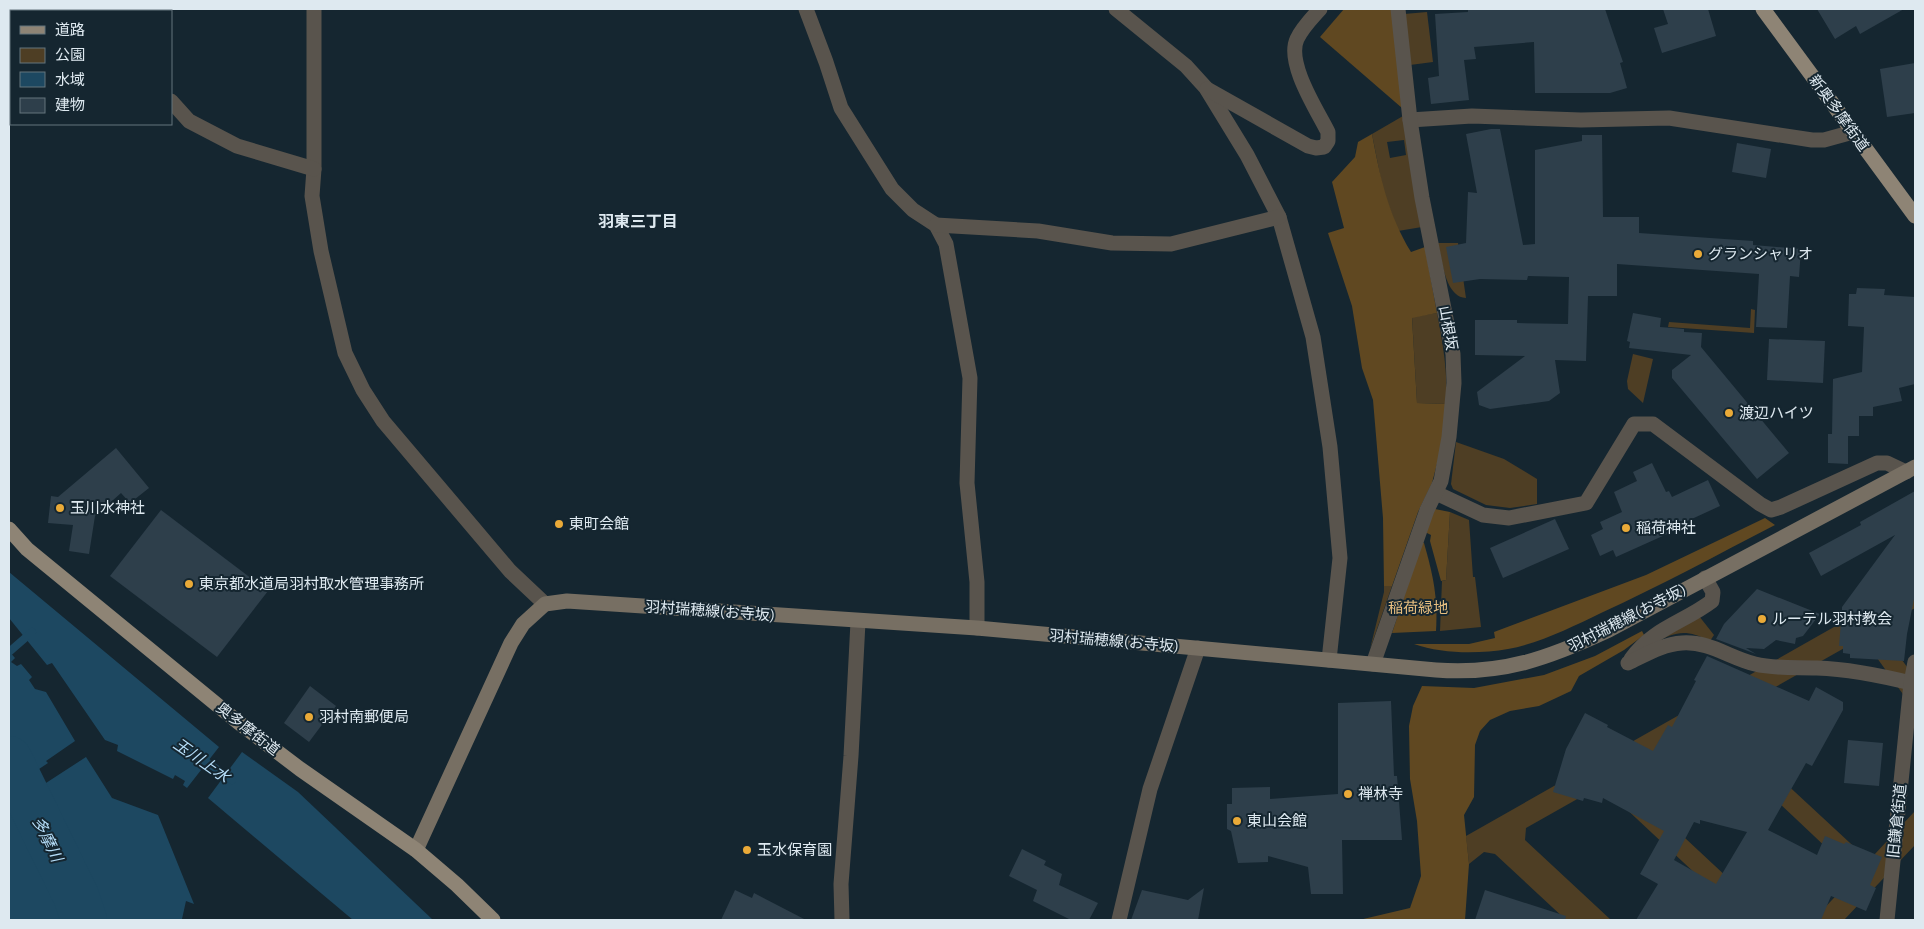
<svg xmlns="http://www.w3.org/2000/svg" width="1924" height="929" viewBox="0 0 1924 929" font-family="'IBM Plex Sans','Noto Sans JP',sans-serif">
	<style>
		.green { fill: #4e3e24; fill-rule: evenodd }
		.forest { fill: #604821 }
		.water { fill: #1d4861 }
		.lines { fill: none; stroke-linecap: round; stroke-linejoin: round }
		.stream { stroke: #1d4861; stroke-width: 8 }
		.river { stroke: #1d4861; stroke-width: 46 }
		.building { fill: #2e3f4b; fill-rule: evenodd }
		.street { stroke: #59544d; stroke-width: 15 }
		.secondary { stroke: #776f63; stroke-width: 15 }
		.primary { stroke: #8e8475; stroke-width: 15 }
		.poi-dot { fill: #eaaa38; stroke: #152630; stroke-width: 2 }
		.labels { text-anchor: middle; stroke-width: 4; stroke-linejoin: round; paint-order: stroke }
		.street-label { font-size: 15px; fill: #dee9f0; stroke: #152630 }
		.poi-label { font-size: 15px; fill: #dee9f0; stroke: #152630; text-anchor: start }
		.park-label { font-size: 15px; fill: #e7be7f; stroke: #152630 }
		.neighbourhood-label { font-size: 16px; font-weight: bold; fill: #dee9f0; stroke: #152630 }
		.water-label { font-size: 16px; font-style: italic; fill: #b5ddf8; stroke: #152630 }
	</style>
	<rect width="100%" height="100%" fill="#152630"/>
	<g class="green">
		<path d="M1427,12L1433,62L1410,65L1404,14Z"/>
		<path d="M1403,116L1422,227L1398,231L1383,190L1372,134ZM1404,140L1406,155L1390,158L1387,142Z"/>
		<path d="M1438,243H1458L1466,298C1445,297 1442,260 1438,243Z"/>
		<path d="M1751,309L1755,310L1754,333L1668,327L1669,322L1750,328Z"/>
		<path d="M1437,313C1443,344 1448,373 1446,404L1417,403L1412,317Z"/>
		<path d="M1633,354L1653,359L1643,403L1628,389L1627,381Z"/>
		<path d="M1456,442L1504,459L1537,479V504L1510,508L1486,505L1453,489L1451,484Z"/>
		<path d="M1450,512L1469,520L1473,577H1475L1481,627L1440,631L1442,581L1446,580Z"/>
		<path d="M1915,581V608L1887,624L1884,635L1915,678V711L1867,644L1855,642L1726,715L1725,727L1863,855H1874L1915,811V845L1844,920H1813L1850,881L1849,869L1706,734L1626,783L1773,920H1745L1606,790L1595,789L1526,828L1525,840L1611,920H1566L1495,854L1484,852L1469,864L1466,836Z"/>
		<path d="M1384,586H1392L1370,649L1384,592Z"/>
		<path d="M1699,616L1714,635L1710,641C1686,629 1677,631 1654,643Z"/>
	</g>
	<g class="forest">
		<path d="M1344,9H1393L1402,108L1320,37Z"/>
		<path d="M1372,134C1380,177 1388,214 1411,252L1425,247L1437,313L1412,318L1417,403L1446,404L1444,437L1432,483L1418,512L1392,586H1384L1383,518L1373,400L1362,368L1352,306L1328,233L1344,228L1332,182L1355,157L1358,142Z"/>
		<path d="M1435,509L1450,512L1446,580L1441,581L1430,541L1431,535L1425,532Z"/>
		<path d="M1765,518L1775,525C1717,555 1660,586 1601,613C1572,627 1540,643 1508,649C1479,654 1442,654 1414,644H1469L1495,638L1494,632L1646,575Z"/>
		<path d="M1422,542L1424,543C1433,575 1438,597 1436,631L1392,633Z"/>
		<path d="M1642,631L1644,635L1624,650L1579,676L1571,691L1539,706L1510,711L1490,720L1480,731L1475,745L1474,797L1464,815L1469,864L1465,920H1359L1410,908L1421,876L1417,821L1410,779L1409,726L1413,706L1422,686L1474,688L1544,675L1595,656Z"/>
	</g>
	<g class="water">
		<path d="M9,572L219,747L187,788L183,785L185,781L175,775L173,779L117,751L118,745L105,740L52,663L47,665L9,618Z"/>
		<path d="M9,651L15,658L11,662L17,666L21,664L32,677L29,680L35,689L46,692L75,741L46,761L48,763L33,773L31,770L9,784Z"/>
		<path d="M242,752L298,792L433,920H353L208,798Z"/>
		<path d="M86,757L112,798L158,815L194,904L186,901L182,919L183,920H9V807Z"/>
	</g>
	<g class="lines">
		<g class="stream">
			<path d="M9,652L32,632"/>
			<path d="M198,756L232,780"/>
		</g>
		<path class="river" d="M9,759L76,896L84,920"/>
	</g>
	<g class="building">
		<path d="M1468,9H1605L1623,62L1620,63L1627,88L1610,93H1535L1534,42L1474,47L1476,59L1464,60L1469,100L1431,104L1428,78L1439,76L1435,14L1468,12Z"/>
		<path d="M1663,9H1708L1716,36L1662,53L1654,28L1668,24Z"/>
		<path d="M1817,9H1904L1860,34L1856,26L1835,39Z"/>
		<path d="M1915,63V113L1887,117L1880,69Z"/>
		<path d="M1491,129H1500L1523,245L1535,244V150L1582,141V135H1602L1603,217H1639V233L1753,241V245L1801,249L1799,277L1790,276L1787,328L1756,327L1759,274L1617,264V296H1588L1586,361L1555,360L1560,393L1549,401L1490,409L1479,405L1477,392L1525,356L1475,355V320H1517V323L1568,324L1569,277L1528,276L1527,280L1480,279L1453,283L1446,247L1466,243L1468,192L1477,193L1466,134Z"/>
		<path d="M1737,143L1771,149L1766,178L1732,172Z"/>
		<path d="M1857,288L1885,289L1884,295L1915,297V384L1899,388L1902,401L1873,407V416H1859V436H1848V464L1828,463V434H1832L1833,379L1862,372L1864,327L1848,326L1849,294H1856Z"/>
		<path d="M1633,313L1661,318L1660,327L1684,329V332L1702,333L1701,347L1789,453L1757,479L1672,378V370L1691,355L1629,348L1630,342L1627,341Z"/>
		<path d="M1769,339L1825,341L1823,383L1767,380Z"/>
		<path d="M116,448L149,488L130,503L121,493L95,516L89,554L69,551L73,525L48,523L51,496L58,497Z"/>
		<path d="M1652,463L1666,492L1669,491L1672,497L1708,480L1720,506L1683,523L1685,526L1616,557L1613,550L1600,556L1591,535L1603,529L1600,522L1622,512L1614,492L1637,481L1633,472Z"/>
		<path d="M1915,491V594L1907,634L1904,661L1850,658V654L1843,653V646H1839L1841,622L1847,624L1842,614V607L1895,535L1821,576L1809,553L1861,525L1860,522Z"/>
		<path d="M161,510L268,591L217,657L110,576Z"/>
		<path d="M1555,519L1569,549L1503,578L1490,548Z"/>
		<path d="M1757,589L1820,614L1803,636L1796,638L1795,644L1776,640L1764,649L1746,648L1756,654L1716,639L1724,624Z"/>
		<path d="M1707,656L1809,701L1816,687L1843,702V710L1812,766L1806,763L1768,830L1817,855L1825,836L1844,844L1846,842L1882,857L1870,885L1876,888L1866,911L1831,896L1821,920H1636L1658,884L1640,874L1664,831L1603,798L1602,803L1584,798L1583,801L1553,792L1566,749L1585,713L1608,725L1607,727L1653,751L1668,725L1672,727L1696,681L1694,680ZM1700,820L1747,832L1716,884L1674,860L1694,822L1700,824Z"/>
		<path d="M310,686L336,706L309,742L284,723Z"/>
		<path d="M1391,701L1394,776H1397L1402,840H1342L1343,894H1311L1308,867L1268,856V862L1238,863L1231,831L1227,829V804H1232V788L1270,787V799L1338,794V703Z"/>
		<path d="M1848,740L1883,743L1879,786L1844,783Z"/>
		<path d="M1022,849L1046,861L1044,865L1062,874L1059,885L1098,903L1089,920H1071L1033,901L1037,890L1009,876Z"/>
		<path d="M1204,888L1198,920H1131L1142,890L1188,900Z"/>
		<path d="M735,890L752,898L754,893L806,920H721Z"/>
		<path d="M1485,890L1566,916L1565,920H1475Z"/>
	</g>
	<g class="lines">
		<g class="street">
			<path d="M101,9L103,11"/>
			<path d="M314,9V169L312,196L321,251L345,353L363,390L383,421L510,571L545,604"/>
			<path d="M806,9L826,62L841,108L892,189L913,210L936,225L946,244L970,378L967,483L977,582V628"/>
			<path d="M1116,9L1186,66L1206,88L1247,155L1279,217L1313,337L1330,447L1340,558L1329,660"/>
			<path d="M1207,89L1308,146L1316,148L1324,147L1328,141V132C1317,110 1286,63 1297,39C1302,28 1312,18 1320,9"/>
			<path d="M171,101L189,121L237,146L314,169"/>
			<path d="M1410,120L1472,116L1581,120L1669,118L1812,140H1824L1853,132"/>
			<path d="M936,225L1038,231L1112,243L1171,244L1279,217"/>
			<path d="M1436,493L1483,515L1509,518L1586,503L1634,424H1653L1760,504L1771,510L1781,507L1877,463H1887L1906,472"/>
			<path d="M1631,659C1653,628 1683,623 1712,601L1713,592L1705,578"/>
			<path d="M1628,663C1645,655 1663,644 1682,643C1709,641 1730,658 1755,664C1775,669 1796,667 1817,668C1849,669 1883,676 1915,684"/>
			<path d="M1373,664L1427,510L1441,481L1449,437L1454,383L1453,354L1422,198L1410,120L1398,9"/>
			<path d="M842,920L841,884L851,756L858,622"/>
			<path d="M1119,920L1150,789L1198,648"/>
			<path d="M1887,920L1911,683L1915,662"/>
		</g>
		<path class="secondary" d="M416,850L511,643L523,624L545,604L567,601L977,628L1436,670C1503,675 1549,658 1609,630L1915,467"/>
		<g class="primary">
			<path d="M1763,9L1915,216"/>
			<path d="M9,529L27,549L238,722L300,769L416,850L457,885L493,920"/>
		</g>
	</g>
	<g class="poi-dot">
		<circle cx="1698" cy="254" r="5"/>
		<circle cx="1729" cy="413" r="5"/>
		<circle cx="60" cy="508" r="5"/>
		<circle cx="559" cy="524" r="5"/>
		<circle cx="1626" cy="528" r="5"/>
		<circle cx="189" cy="584" r="5"/>
		<circle cx="1762" cy="619" r="5"/>
		<circle cx="309" cy="717" r="5"/>
		<circle cx="1348" cy="794" r="5"/>
		<circle cx="1237" cy="821" r="5"/>
		<circle cx="747" cy="850" r="5"/>
	</g>
	<g class="labels">
		<g class="street-label">
			<text transform="translate(1839 113) rotate(54)" y="5">新奥多摩街道</text>
			<text transform="translate(1448 328) rotate(80)" y="5">山根坂</text>
			<text transform="translate(710 611) rotate(4)" y="5">羽村瑞穂線(お寺坂)</text>
			<text transform="translate(1627 618) rotate(-27)" y="5">羽村瑞穂線(お寺坂)</text>
			<text transform="translate(1114 641) rotate(5)" y="5">羽村瑞穂線(お寺坂)</text>
			<text transform="translate(248 729) rotate(38)" y="5">奥多摩街道</text>
			<text transform="translate(1897 821) rotate(-84)" y="5">旧鎌倉街道</text>
		</g>
		<g class="poi-label">
			<text x="1708" y="259">グランシャリオ</text>
			<text x="1739" y="418">渡辺ハイツ</text>
			<text x="70" y="513">玉川水神社</text>
			<text x="569" y="529">東町会館</text>
			<text x="1636" y="533">稲荷神社</text>
			<text x="199" y="589">東京都水道局羽村取水管理事務所</text>
			<text x="1772" y="624">ルーテル羽村教会</text>
			<text x="319" y="722">羽村南郵便局</text>
			<text x="1358" y="799">禅林寺</text>
			<text x="1247" y="826">東山会館</text>
			<text x="757" y="855">玉水保育園</text>
		</g>
		<g class="park-label">
			<text x="1418" y="613">稲荷緑地</text>
		</g>
		<g class="neighbourhood-label">
			<text x="638" y="227">羽東三丁目</text>
		</g>
		<g class="water-label">
			<text transform="translate(202 760) rotate(35)" y="6">玉川上水</text>
			<text transform="translate(48 839) rotate(64)" y="6">多摩川</text>
		</g>
	</g>
	<rect width="1924" height="929" fill="none" stroke="#dee9f0" stroke-width="20"/>
	<rect x="10" y="10" width="162" height="115" fill="#152630" stroke="#65747d"/>
	<rect x="20" y="26" width="25" height="8" fill="#8e8475" stroke="#65747d"/>
	<text x="55" y="35" font-size="15" fill="#dee9f0">道路</text>
	<rect x="20" y="48" width="25" height="15" fill="#4e3e24" stroke="#65747d"/>
	<text x="55" y="60" font-size="15" fill="#dee9f0">公園</text>
	<rect x="20" y="72" width="25" height="15" fill="#1d4861" stroke="#65747d"/>
	<text x="55" y="85" font-size="15" fill="#dee9f0">水域</text>
	<rect x="20" y="98" width="25" height="15" fill="#2e3f4b" stroke="#65747d"/>
	<text x="55" y="110" font-size="15" fill="#dee9f0">建物</text>
</svg>
